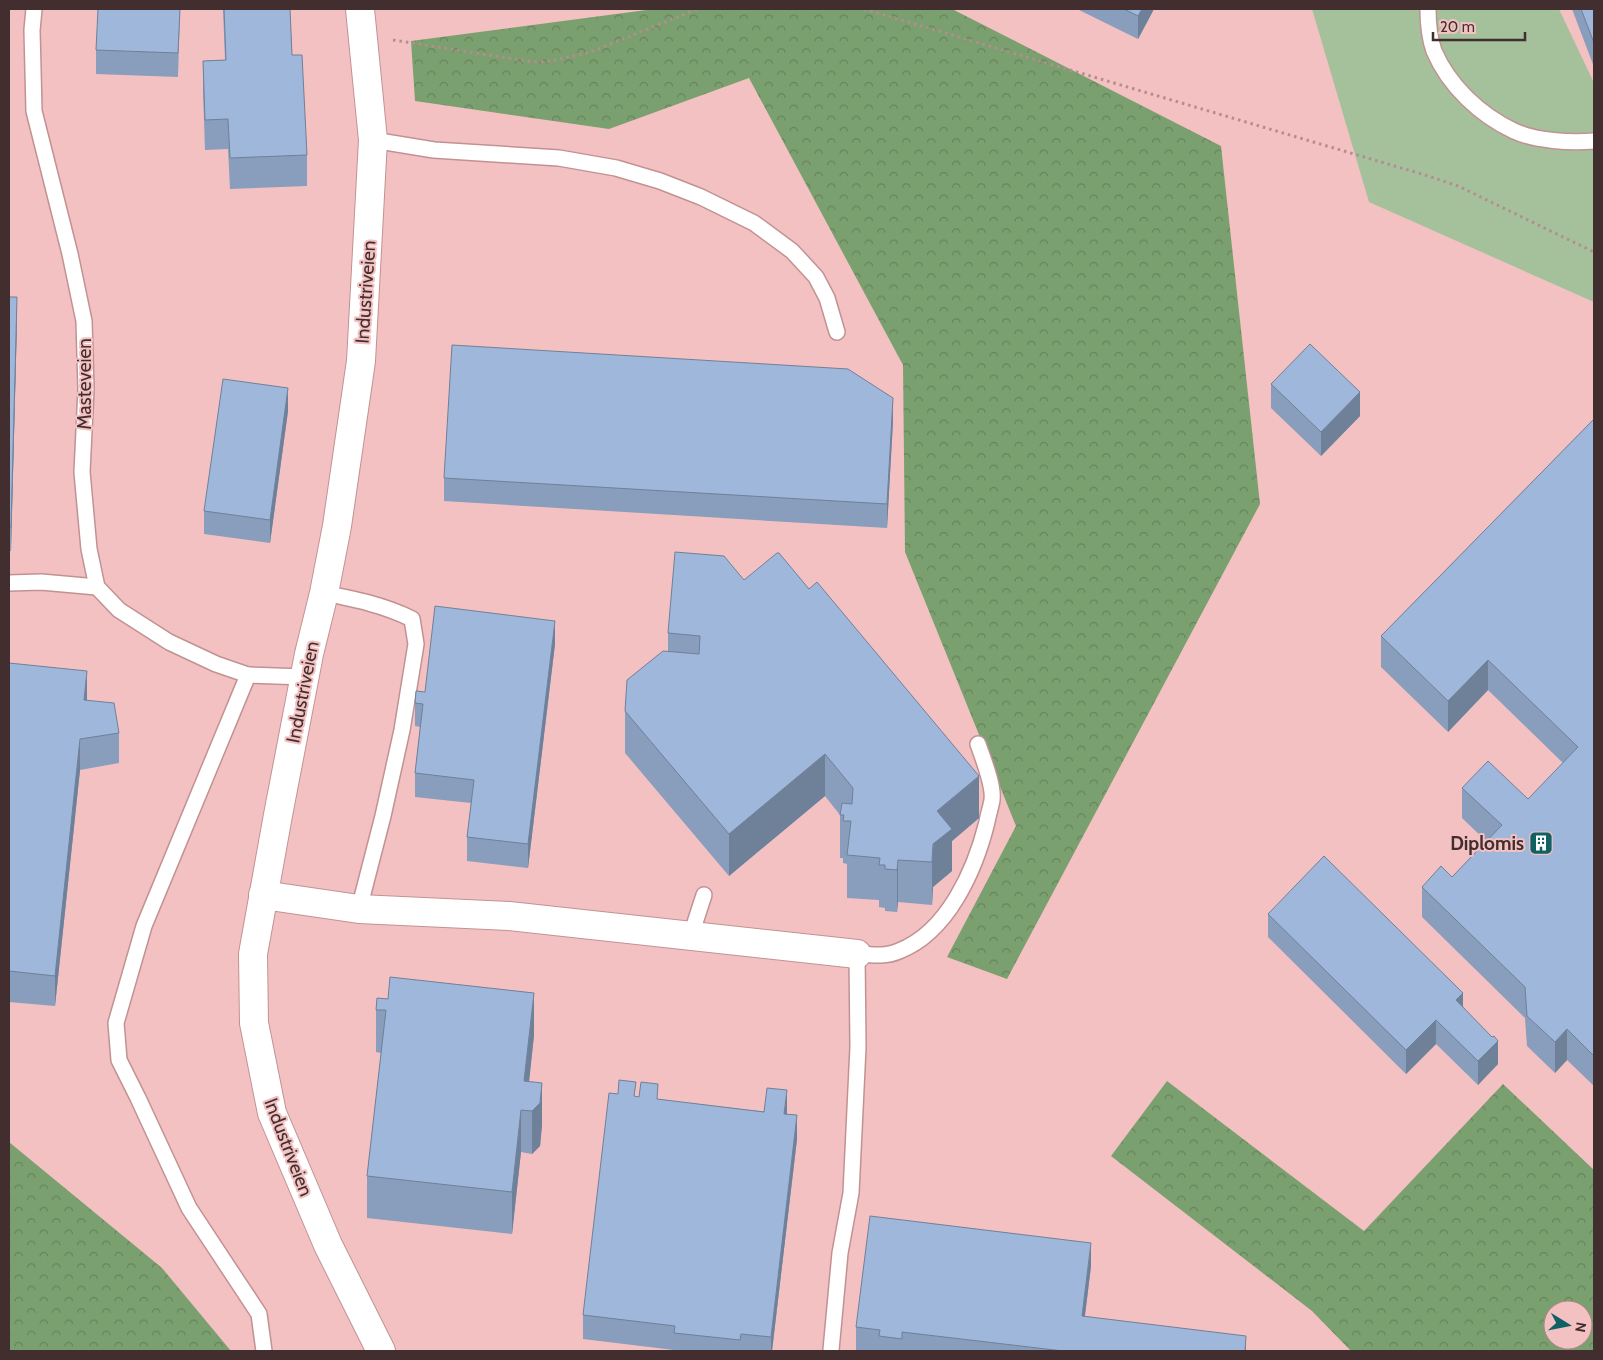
<svg xmlns="http://www.w3.org/2000/svg" width="1603" height="1360" viewBox="0 0 1603 1360" font-family="Cabin,sans-serif">
	<style>
		.grass { fill: #a5c19c }
		.forest { fill: url(#forest-crowns); fill-rule: evenodd }
		.lines { fill: none; stroke-linecap: round; stroke-linejoin: round }
		.service-casing { stroke: #c29293; stroke-width: 18 }
		.minor-casing { stroke: #c29293; stroke-width: 30 }
		.path { stroke: #b48d8d; stroke-width: 3; stroke-dasharray: 2.5 4; stroke-linecap: butt }
		.service { stroke: #fff; stroke-width: 15 }
		.minor { stroke: #fff; stroke-width: 28 }
		.wall { fill: #899dbc }
		.shaded-wall { fill: #6f8099 }
		.building { fill: #9fb7db; stroke: #6f8099 }
		.labels { text-anchor: middle; stroke-width: 4; stroke-linejoin: round; paint-order: stroke }
		.street-label { font-size: 19px; fill: #422e2e; stroke: #f3c1c1 }
		.poi-label { font-size: 19px; font-weight: bold; fill: #422e2e; stroke: #f3c1c1; text-anchor: end }
	</style>
	<defs>
		<pattern id="forest-crowns" width="20" height="18" patternUnits="userSpaceOnUse" patternTransform="scale(1.25)"><rect width="20" height="18" fill="#7ba06f"/><path d="M2 6a3 3 0 1 1 6 0M12 15a3 3 0 1 1 6 0" fill="none" stroke="#66835c"/></pattern>
	</defs>
	<rect width="100%" height="100%" fill="#f3c1c1"/>
	<path class="grass" d="M1312,9H1559L1594,83V302L1369,202Z"/>
	<g class="forest">
		<path d="M654,9H952L1221,146L1260,504L1007,979L947,957L1016,826L905,552L903,365L749,78L609,129L415,101L411,41Z"/>
		<path d="M1167,1081L1364,1231L1503,1084L1594,1170V1351H1351L1312,1311L1111,1156ZM1553,1310H1583V1340H1553Z"/>
		<path d="M9,1142L162,1268L231,1351H9Z"/>
	</g>
	<g class="lines">
		<g class="service-casing">
			<g id="service">
				<path d="M34,9L32,30L34,111L70,254L84,321L86,389L82,472L89,549L97,587L119,610L169,642L216,664L248,675"/>
				<path d="M1428,9C1428,23 1429,37 1434,51C1449,86 1480,115 1514,131C1536,141 1570,143 1594,141"/>
				<path d="M373,140L434,150L559,158L616,168L660,181L701,197L754,223L792,251L816,277L827,298L837,332"/>
				<path d="M9,583L41,582L97,587"/>
				<path d="M324,593C354,599 384,605 412,619L416,644L402,730L383,816L359,909"/>
				<path d="M691,935L704,895"/>
				<path d="M831,1350L840,1253L851,1193L858,1047L857,954C871,955 886,957 899,951C948,932 975,870 987,822C988,815 991,807 992,800C994,785 983,759 978,744"/>
				<path d="M264,1351L259,1314L189,1208L138,1098L119,1060L116,1023L144,926L248,675L305,677"/>
			</g>
		</g>
		<g class="minor-casing">
			<g id="minor">
				<path d="M360,9L373,140L361,361L337,526L324,593L309,654L278,815L253,954L254,1023L272,1113L328,1245L381,1351"/>
				<path d="M263,895L359,909L509,916L857,954"/>
			</g>
		</g>
		<g class="path">
			<path d="M864,9L1425,175L1458,186L1594,252"/>
			<path d="M393,40L534,62L550,61L579,55L596,50L697,9"/>
		</g>
		<use href="#service" class="service"/>
		<use href="#minor" class="minor"/>
	</g>
	<g class="wall">
		<path d="M180,9L178,77L96,74V50Z"/>
		<path d="M223,9H290L292,55L307,155V186L230,189L228,149L205,150L203,91V61L225,60Z"/>
		<path d="M1077,9H1154L1138,39Z"/>
		<path d="M1572,9H1594V67Z"/>
		<path d="M9,297L17,321L11,551H9Z"/>
		<path d="M1271,384L1360,416L1321,456L1271,408Z"/>
		<path d="M288,411L270,543L204,534V511Z"/>
		<path d="M1594,419V1086L1567,1060L1555,1073L1527,1046L1525,1018L1422,917V887L1452,877L1486,841L1462,818V788L1528,799L1563,763L1488,690L1448,732L1381,667V636Z"/>
		<path d="M893,421L887,528L444,501V478Z"/>
		<path d="M744,580L979,818L952,841V871L933,887L932,905L898,902L897,912L885,911V908L879,907V900L847,898V864L843,863V858H840V815L825,796L729,876L625,753V711L668,651V633Z"/>
		<path d="M555,644L528,868L467,861V837L471,803L415,797V773L420,727L415,726V703L425,692Z"/>
		<path d="M9,663L87,700L119,733V763L80,770L55,1006L9,1002Z"/>
		<path d="M1268,914L1463,1006L1498,1064L1478,1085L1436,1044L1406,1074L1268,937Z"/>
		<path d="M377,998L534,1035L529,1081L542,1125L540,1146L532,1154L521,1152L512,1234L367,1218V1176L381,1053L376,1052V1010Z"/>
		<path d="M636,1097L787,1114L797,1139L772,1351H674V1350L583,1339V1315Z"/>
		<path d="M1091,1266L1085,1316L1246,1351H864L856,1350V1327Z"/>
	</g>
	<g class="shaded-wall">
		<path d="M1142,9H1154L1138,39V16Z"/>
		<path d="M17,297V321L11,551V527Z"/>
		<path d="M288,388V411L270,543V520Z"/>
		<path d="M1360,392V416L1321,456V432Z"/>
		<path d="M893,398V421L887,528V504Z"/>
		<path d="M555,621V644L528,868V844Z"/>
		<path d="M1488,660V690L1448,732V701Z"/>
		<path d="M87,671V701L84,700Z"/>
		<path d="M80,739V770L55,1006V976Z"/>
		<path d="M825,754V796L729,876V834Z"/>
		<path d="M979,776V818L952,841V871L933,887L932,905V862L937,811Z"/>
		<path d="M898,860V902L897,912V870Z"/>
		<path d="M534,993V1035L526,1110L524,1081Z"/>
		<path d="M1463,993V1016L1456,1000Z"/>
		<path d="M1436,1020V1044L1406,1074V1050Z"/>
		<path d="M1567,1029V1060L1555,1073V1042Z"/>
		<path d="M1498,1041V1064L1478,1085V1061Z"/>
		<path d="M542,1083V1125L540,1146L532,1154V1111Z"/>
		<path d="M787,1090V1114L784,1137V1114Z"/>
		<path d="M521,1110V1152L512,1234V1192Z"/>
		<path d="M797,1115V1139L772,1351H771V1337Z"/>
		<path d="M1091,1243V1266L1082,1339V1316Z"/>
		<path d="M1246,1336V1351H1245Z"/>
	</g>
	<g class="building">
		<path d="M98,9H180L178,53L96,50Z"/>
		<path d="M224,9H290L292,55H302L307,155L230,158L228,119L205,120L203,61L226,60Z"/>
		<path d="M1124,9H1142L1138,16Z"/>
		<path d="M1581,9H1594V43Z"/>
		<path d="M9,297H17L11,527H9Z"/>
		<path d="M1310,344L1360,392L1321,432L1271,384Z"/>
		<path d="M452,345L848,369L893,398L887,504L444,478Z"/>
		<path d="M223,379L288,388L270,520L204,511Z"/>
		<path d="M1594,419V1056L1567,1029L1555,1042L1527,1016L1525,987L1422,887L1441,866L1452,877L1502,825L1462,788L1488,761L1528,799L1578,747L1488,660L1448,701L1381,636Z"/>
		<path d="M675,552L724,556L744,580L777,553H779L809,589L817,582L979,776L937,811L952,829L933,844L932,862L898,860L897,870L885,869V865H879L880,858L847,855L851,821H843L844,815H840L842,803L852,804L853,788L825,754L729,834L625,711L627,680L663,651L699,654L700,636L668,633Z"/>
		<path d="M435,606L555,621L528,844L467,837L474,780L415,773L423,704L415,703L416,691L425,692Z"/>
		<path d="M9,663L87,671L84,700L114,703L119,733L80,739L55,976L9,971Z"/>
		<path d="M1324,856L1463,993L1456,1000L1492,1037L1494,1036L1498,1041L1478,1061L1436,1020L1406,1050L1268,914Z"/>
		<path d="M390,977L534,993L524,1081L542,1083L540,1103L532,1111L521,1110L512,1192L367,1176L386,1010H376L377,998L388,999Z"/>
		<path d="M619,1080L636,1082L634,1096L639,1097L641,1082L658,1084L657,1099L764,1112L767,1088L787,1090L784,1114L797,1115L771,1337L741,1334L740,1340L674,1333L675,1326L583,1315L609,1093L618,1094Z"/>
		<path d="M870,1216L1091,1243L1082,1316L1246,1336L1245,1351H1063L902,1332V1339L879,1336L880,1330L856,1327Z"/>
	</g>
	<defs>
		<g id="building-square" transform="scale(1.25)"><rect x="-9" y="-9" width="18" height="18" rx="4" fill="#106164" stroke="#f3c1c1"/><path d="M-4-6H4V6H1V3H-1V6H-4ZM-2.5-4.3h1.7v1.8h-1.7ZM.8-4.3h1.7v1.8H.8ZM-2.5-1h1.7V.8h-1.7ZM.8-1h1.7V.8H.8Z" fill="#fff"/></g>
	</defs>
	<g fill-rule="evenodd">
		<use href="#building-square" x="1541" y="843"/>
	</g>
	<g class="labels">
		<g class="street-label">
			<text transform="translate(365 292) rotate(-86)" y="7">Industriveien</text>
			<text transform="translate(84 384) rotate(-90)" y="7">Masteveien</text>
			<text transform="translate(302 692) rotate(-79)" y="7">Industriveien</text>
			<text transform="translate(289 1147) rotate(69)" y="7">Industriveien</text>
		</g>
		<g class="poi-label">
			<text x="1524" y="850">Diplomis</text>
		</g>
	</g>
	<rect width="1603" height="1360" fill="none" stroke="#422e2e" stroke-width="20"/>
	<g transform="translate(1568 1325) rotate(100)"><circle r="24" fill="#f3c1c1" stroke="#ac8686"/>
	<path d="M0-4L9 19L0 12L-9 19Z" fill="#106164"/>
	<text y="-8" font-size="14" font-weight="bold" text-anchor="middle" fill="#422e2e">N</text>
	</g>
	<path d="M1433 32v8h92v-8" fill="none" stroke="#422e2e" stroke-width="2.5"/>
	<text x="1440" y="32" font-size="15" fill="#422e2e" stroke="#f3c1c1" stroke-width="4" paint-order="stroke">20 m</text>
</svg>
